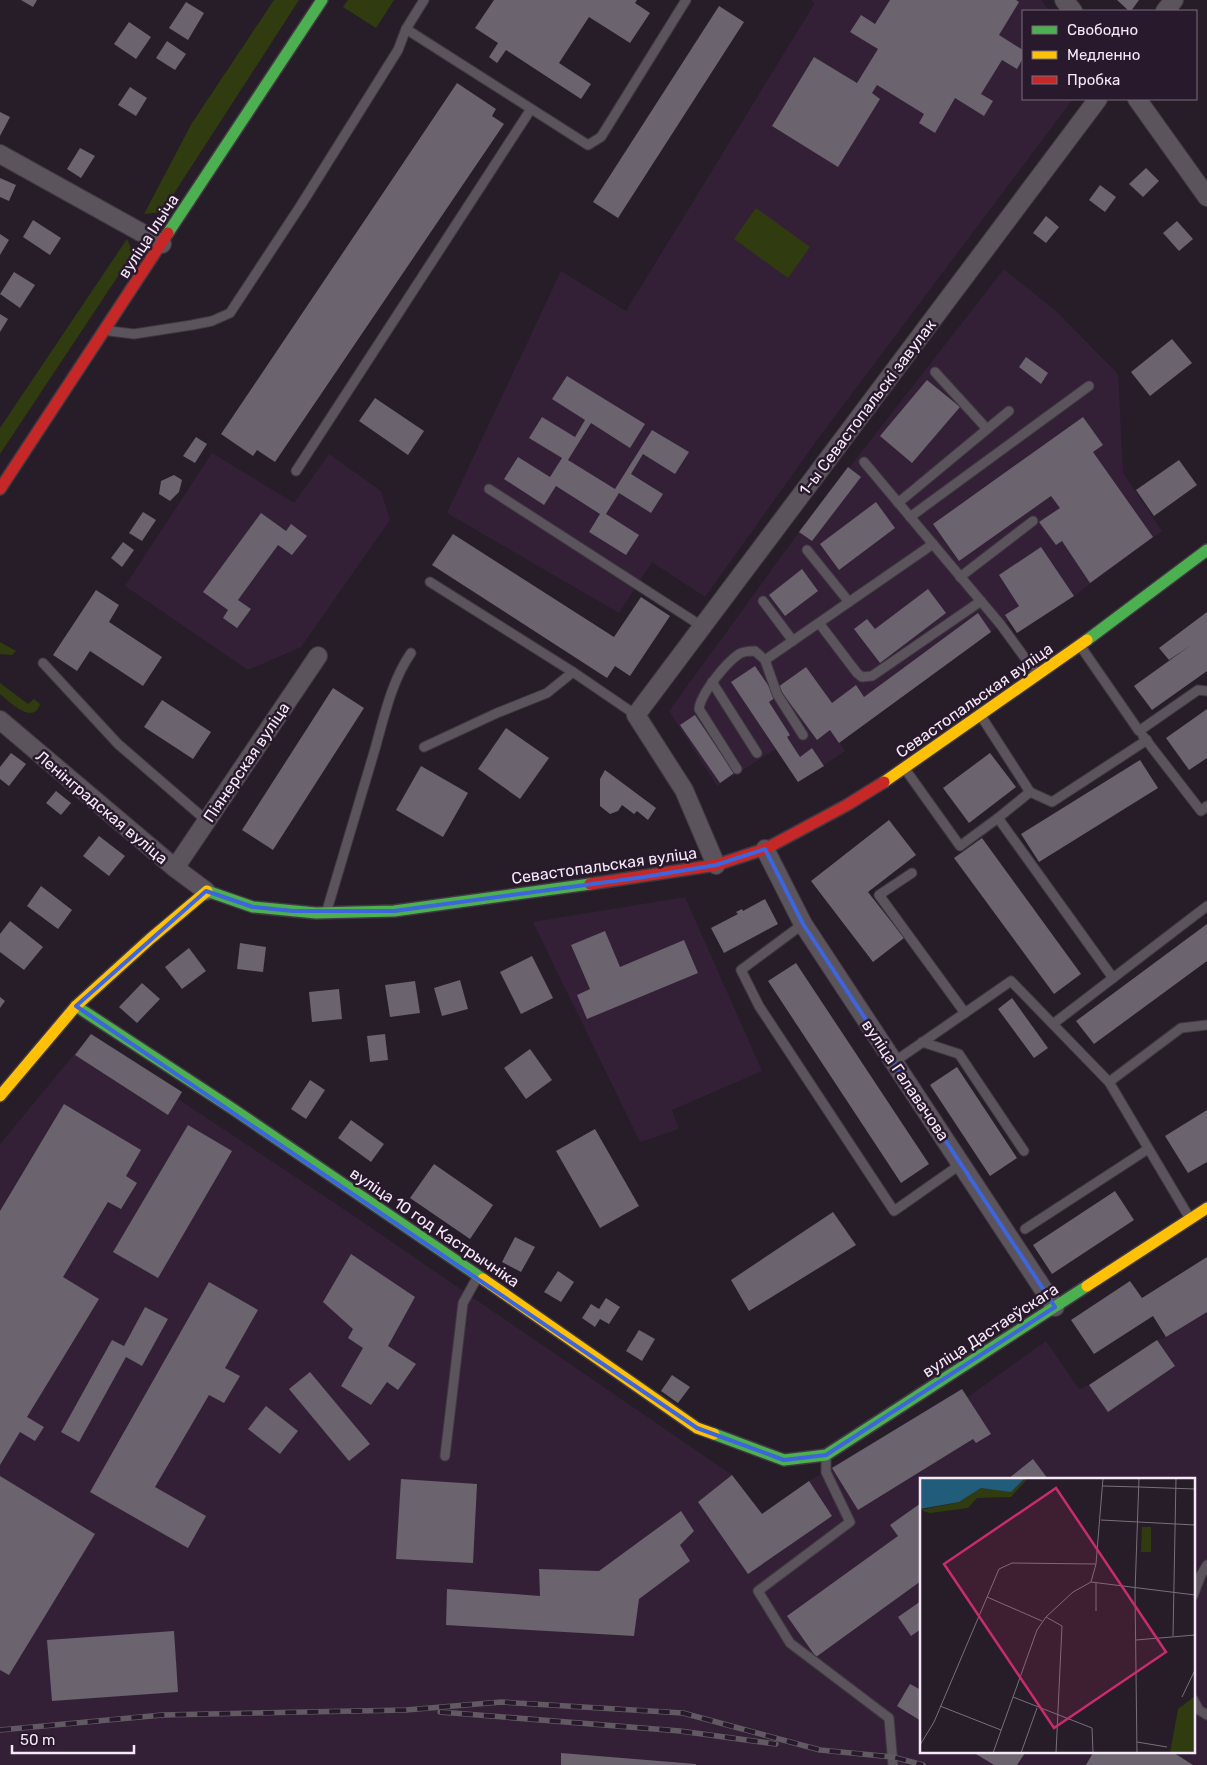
<svg xmlns="http://www.w3.org/2000/svg" width="1207" height="1765" viewBox="0 0 1207 1765" font-family="Rubik,sans-serif">
	<style>
		.built { fill: #332037; fill-rule: evenodd }
		.green { fill: #303c0f }
		.building { fill: #6b636d }
		.lines { fill: none; stroke-linecap: round; stroke-linejoin: round }
		.lane-casing { stroke: #413942; stroke-width: 11 }
		.street-casing { stroke: #413942; stroke-width: 20 }
		.fast-casing { stroke: #413942; stroke-width: 14 }
		.slow-casing { stroke: #413942; stroke-width: 14 }
		.jam-casing { stroke: #413942; stroke-width: 14 }
		.lane { stroke: #5b545d; stroke-width: 9 }
		.street { stroke: #5b545d; stroke-width: 18 }
		.fast { stroke: #4caf50; stroke-width: 11 }
		.slow { stroke: #ffc107; stroke-width: 11 }
		.jam { stroke: #c62828; stroke-width: 11 }
		.rail-casing { stroke: #615a62; stroke-width: 5.5 }
		.rail { stroke: #29192c; stroke-width: 4; stroke-dasharray: 11; stroke-linecap: butt }
		.marked { fill: none; stroke: #3d65dd; stroke-width: 4; stroke-linejoin: round }
		.labels { text-anchor: middle; stroke-width: 5; stroke-linejoin: round; paint-order: stroke }
		.street-label { font-size: 16px; fill: #f5e9f7; stroke: #29192c }
		.inset-road { fill: none; stroke: #796f7b; stroke-width: 1 }
		.view { fill: #c72d6b; fill-opacity: 0.15; stroke: #c72d6b; stroke-width: 2.5 }
		.inset-edge { fill: none; stroke: #f5e9f7; stroke-width: 2.5 }
	</style>
	<rect width="100%" height="100%" fill="#261d28"/>
	<g class="built">
		<path d="M811,0H1041L1050,11H1023V99H1073L820,436L705,597L652,562L619,613L447,513L561,271L626,311L815,3Z"/>
		<path d="M1004,269L1058,313L1118,374L1123,473L1162,531L1074,596L1017,633L1008,621L991,632L839,742L845,751L798,782L776,749L717,786L669,711L799,532Z"/>
		<path d="M212,453L294,503L329,454L381,491L390,520L301,647L248,670L125,586Z"/>
		<path d="M685,897L762,1071L672,1110L679,1129L640,1142L533,922Z"/>
		<path d="M91,1034L182,1092L178,1099L354,1216L732,1475L762,1513L809,1481L962,1389L968,1397L1046,1341L1079,1389L1089,1385L1157,1340L1166,1337L1142,1298L1207,1257V1765H0V1144ZM921,1479H1193V1751H921Z"/>
	</g>
	<g class="green">
		<path d="M274,0H299L162,212L144,214L192,123Z"/>
		<path d="M348,0H394L376,28L343,7Z"/>
		<path d="M756,208L810,247L788,278L734,239Z"/>
		<path d="M127,239L131,248L132,255L0,454V428Z"/>
		<path d="M0,642L16,651L12,655L0,654Z"/>
		<path d="M0,683L28,704L34,699L40,704C33,726 9,701 0,694Z"/>
	</g>
	<g class="building">
		<path d="M21,0H37L33,7Z"/>
		<path d="M494,0H637L635,3L650,13L630,43L589,17L559,63L591,84L581,99L506,50L497,63L489,57L498,43L475,28Z"/>
		<path d="M890,0H1016L1019,2L999,35L1023,50V58L1017,69L1002,60L981,94L993,101L984,116L955,98L935,133L919,123L924,114L877,85L872,93L880,99L838,167L772,126L814,57L857,83L878,49L850,32L861,15L875,24Z"/>
		<path d="M1117,0H1139L1131,11H1129Z"/>
		<path d="M186,2L204,13L188,40L169,28Z"/>
		<path d="M719,6L744,22L618,218L593,202Z"/>
		<path d="M129,22L151,37L136,59L114,44Z"/>
		<path d="M167,41L186,54L175,70L156,58Z"/>
		<path d="M457,83L496,109L492,116L504,124L275,462L257,450L253,456L221,434Z"/>
		<path d="M130,87L147,98L136,116L118,105Z"/>
		<path d="M0,112L10,117L0,136Z"/>
		<path d="M80,148L95,156L81,178L67,169Z"/>
		<path d="M1146,168L1159,181L1143,197L1129,184Z"/>
		<path d="M0,178L16,185L9,201L0,197Z"/>
		<path d="M1100,185L1116,197L1105,212L1089,200Z"/>
		<path d="M1046,216L1059,227L1046,243L1033,233Z"/>
		<path d="M33,220L61,238L50,255L23,237Z"/>
		<path d="M1177,221L1193,239L1179,251L1163,233Z"/>
		<path d="M0,234L9,240L0,255Z"/>
		<path d="M14,272L35,285L20,308L0,294Z"/>
		<path d="M0,314L8,319L0,332Z"/>
		<path d="M1172,339L1192,363L1150,396L1131,372Z"/>
		<path d="M1026,357L1048,373L1041,384L1019,367Z"/>
		<path d="M567,376L645,424L630,448L591,423L568,460L615,489L652,430L689,452L675,474L643,454L631,474L663,494L651,513L619,493L606,514L639,535L626,555L589,532L600,514L556,486L544,505L504,479L518,457L550,477L562,458L529,438L542,417L575,437L585,420L552,399Z"/>
		<path d="M927,380L960,407L912,463L880,436Z"/>
		<path d="M375,398L424,431L408,455L359,421Z"/>
		<path d="M1083,417L1103,445L1093,452L1153,537L1090,583L1062,541L1056,545L1039,522L1060,508L1051,496L959,561L933,524Z"/>
		<path d="M196,437L207,444L195,463L183,456Z"/>
		<path d="M1179,460L1197,485L1154,516L1136,490Z"/>
		<path d="M848,467L861,477L812,541L799,532Z"/>
		<path d="M174,475L182,480L179,492L170,501L159,494L161,481Z"/>
		<path d="M876,502L895,528L839,570L820,544Z"/>
		<path d="M143,512L156,520L142,541L129,533Z"/>
		<path d="M261,513L286,531L291,524L307,536L292,555L278,545L238,600L251,609L237,628L223,618L228,610L203,592Z"/>
		<path d="M453,534L614,637L641,597L670,616L630,676L615,666L607,678L432,565Z"/>
		<path d="M123,542L134,550L122,567L111,558Z"/>
		<path d="M1041,547L1074,596L1017,633L1005,615L1019,606L999,575Z"/>
		<path d="M802,569L818,591L785,616L769,595Z"/>
		<path d="M928,589L946,613L880,663L854,629L867,619L875,629Z"/>
		<path d="M96,590L119,605L109,622L162,657L143,686L90,651L77,671L53,655Z"/>
		<path d="M1207,612V671L1152,710L1134,686L1191,645L1169,660L1159,648Z"/>
		<path d="M978,613L991,632L839,743L830,730L817,740L778,687L806,667L832,703L856,685L864,697Z"/>
		<path d="M755,666L776,697L769,702L790,735L787,737L800,757L812,748L824,766L798,782L731,682Z"/>
		<path d="M333,688L364,708L273,850L242,830Z"/>
		<path d="M162,700L211,732L193,759L144,727Z"/>
		<path d="M1207,709V758L1189,770L1166,738Z"/>
		<path d="M695,715L734,773L720,783L680,725Z"/>
		<path d="M506,728L549,758L520,799L478,769Z"/>
		<path d="M11,753L26,764L9,786L0,779V767Z"/>
		<path d="M990,753L1016,787L969,823L943,788Z"/>
		<path d="M1140,760L1158,788L1039,862L1021,834Z"/>
		<path d="M421,766L468,793L443,837L396,810Z"/>
		<path d="M605,770L656,808L648,820L637,811L634,814L622,805L618,811L610,814L600,806V779Z"/>
		<path d="M56,791L71,803L61,815L46,803Z"/>
		<path d="M889,820L916,855L868,892L904,938L873,962L811,881Z"/>
		<path d="M99,836L125,856L109,876L83,856Z"/>
		<path d="M982,838L1081,974L1054,994L954,858Z"/>
		<path d="M41,886L72,910L58,929L27,906Z"/>
		<path d="M765,899L778,924L724,953L711,928L738,914L736,912L742,909L743,911Z"/>
		<path d="M10,921L43,947L24,970L0,952V934Z"/>
		<path d="M1207,924V961L1094,1044L1076,1021Z"/>
		<path d="M605,931L620,967L684,940L698,973L587,1019L577,995L590,989L571,945Z"/>
		<path d="M240,943L266,947L263,972L237,969Z"/>
		<path d="M189,948L206,971L182,989L165,967Z"/>
		<path d="M532,956L553,998L521,1014L500,972Z"/>
		<path d="M796,963L929,1164L901,1183L768,981Z"/>
		<path d="M460,980L468,1009L442,1016L434,988Z"/>
		<path d="M415,981L420,1013L390,1017L385,985Z"/>
		<path d="M142,983L160,999L137,1023L119,1007Z"/>
		<path d="M339,989L342,1019L312,1022L309,992Z"/>
		<path d="M0,997L5,1001L0,1008Z"/>
		<path d="M1012,998L1048,1048L1034,1058L998,1009Z"/>
		<path d="M91,1034L182,1092L168,1115L75,1055Z"/>
		<path d="M385,1034L388,1060L370,1062L367,1036Z"/>
		<path d="M530,1049L552,1080L526,1099L504,1068Z"/>
		<path d="M957,1067L1017,1158L990,1176L930,1085Z"/>
		<path d="M310,1080L325,1090L306,1119L291,1109Z"/>
		<path d="M64,1104L141,1150L126,1176L137,1183L121,1209L108,1202L63,1277L99,1299L27,1417L44,1427L35,1441L20,1432L0,1465V1211Z"/>
		<path d="M1207,1110V1162L1188,1173L1165,1136Z"/>
		<path d="M351,1120L384,1144L371,1162L338,1138Z"/>
		<path d="M188,1125L232,1151L158,1278L113,1252Z"/>
		<path d="M595,1129L639,1206L600,1228L556,1151Z"/>
		<path d="M434,1164L493,1205L470,1239L410,1198Z"/>
		<path d="M1115,1191L1134,1220L1052,1274L1033,1245Z"/>
		<path d="M833,1212L856,1245L749,1311L731,1280Z"/>
		<path d="M515,1237L535,1247L521,1272L502,1262Z"/>
		<path d="M351,1254L415,1297L388,1346L416,1364L398,1390L387,1382L371,1405L341,1386L363,1348L348,1338L353,1329L323,1302Z"/>
		<path d="M1207,1257V1312L1166,1337L1153,1316L1094,1354L1071,1320L1130,1281L1142,1298Z"/>
		<path d="M558,1271L574,1282L561,1302L544,1292Z"/>
		<path d="M209,1282L258,1310L225,1368L240,1376L224,1403L209,1395L155,1487L206,1516L188,1548L90,1492Z"/>
		<path d="M606,1298L620,1307L609,1324L600,1319L595,1327L582,1318L591,1304L599,1309Z"/>
		<path d="M145,1307L168,1319L142,1366L126,1357L79,1442L61,1432L112,1340L124,1346Z"/>
		<path d="M639,1330L655,1339L642,1361L626,1351Z"/>
		<path d="M1157,1340L1175,1366L1108,1412L1089,1385Z"/>
		<path d="M310,1372L370,1444L349,1461L289,1389Z"/>
		<path d="M672,1375L690,1387L678,1403L661,1391Z"/>
		<path d="M962,1389L991,1434L976,1443L973,1439L858,1510L832,1468Z"/>
		<path d="M266,1406L298,1431L280,1454L248,1429Z"/>
		<path d="M1033,1459L1048,1479H1008Z"/>
		<path d="M732,1475L762,1514L809,1481L832,1516L748,1574L698,1502Z"/>
		<path d="M0,1476L95,1534L9,1675L0,1670Z"/>
		<path d="M401,1479L477,1484L473,1563L396,1559Z"/>
		<path d="M921,1503V1581L816,1657L787,1616L898,1536L890,1525Z"/>
		<path d="M681,1511L694,1531L680,1545L690,1561L639,1599L634,1636L446,1625L447,1589L540,1596L539,1569L599,1571Z"/>
		<path d="M921,1601V1629L911,1636L898,1617Z"/>
		<path d="M174,1631L178,1692L52,1701L47,1640Z"/>
		<path d="M910,1684L921,1690V1721L897,1706Z"/>
		<path d="M971,1751H1022L1025,1753L1017,1765H994Z"/>
		<path d="M1094,1751H1171L1193,1765H1086Z"/>
		<path d="M561,1753L696,1764V1765H561Z"/>
	</g>
	<g class="lines">
		<g class="lane-casing">
			<g id="lane">
				<path d="M406,29L588,145L601,137L686,0"/>
				<path d="M110,331L134,334L192,325L212,321L230,313L301,205L398,50L406,29L424,0"/>
				<path d="M935,372L987,429"/>
				<path d="M864,462L1001,625L1036,673"/>
				<path d="M296,471L531,109"/>
				<path d="M489,489L703,627"/>
				<path d="M898,503L1009,411"/>
				<path d="M910,517L1089,386"/>
				<path d="M807,550L849,602"/>
				<path d="M960,577L1033,521"/>
				<path d="M430,582L573,672L636,715"/>
				<path d="M763,601L793,641"/>
				<path d="M819,623L857,673L862,677L872,676L981,601"/>
				<path d="M1081,647L1139,731L1198,690L1207,691"/>
				<path d="M765,660L777,694L803,735"/>
				<path d="M43,663L118,744L207,821"/>
				<path d="M712,682L757,753"/>
				<path d="M981,716L1030,792L998,818"/>
				<path d="M1143,736L1201,811L1207,806"/>
				<path d="M424,747L497,713L547,693L573,672"/>
				<path d="M737,769L699,709C701,693 726,663 739,654C744,651 749,651 755,651L765,660L933,544"/>
				<path d="M905,769L960,846L998,818L1113,978"/>
				<path d="M1030,792L1052,802L1147,740"/>
				<path d="M912,873L879,895L965,1013"/>
				<path d="M327,910C343,856 359,803 375,749C384,717 392,680 411,653"/>
				<path d="M803,924L741,970L759,1006L894,1211L961,1164"/>
				<path d="M1053,1024L1207,906"/>
				<path d="M922,1042L959,1054L1024,1151"/>
				<path d="M894,1062L1011,981L1109,1082L1189,1217"/>
				<path d="M1109,1082L1181,1028L1207,1025"/>
				<path d="M1025,1229L1148,1149"/>
				<path d="M445,1456L463,1303L478,1276"/>
				<path d="M826,1458V1472L850,1522L758,1591L790,1643L889,1718L893,1765"/>
				<path d="M1193,1596L1201,1575L1207,1565"/>
				<path d="M1193,1699L1199,1710L1207,1715"/>
			</g>
		</g>
		<g class="street-casing">
			<g id="street">
				<path d="M1064,0L1073,11"/>
				<path d="M1165,11L1174,0"/>
				<path d="M1137,99L1207,197"/>
				<path d="M0,154L162,244"/>
				<path d="M0,720L175,868L206,891"/>
				<path d="M765,849L803,924L1055,1307"/>
				<path d="M716,865L684,790L636,715L1098,99"/>
				<path d="M175,868L318,656"/>
			</g>
		</g>
		<g class="fast-casing">
			<g id="fast">
				<path d="M168,233L322,0"/>
				<path d="M1087,640L1207,550"/>
				<path d="M207,891L253,907L316,913L394,911L590,884"/>
				<path d="M76,1006L233,1109L483,1279"/>
				<path d="M714,1434L784,1460L826,1455L1087,1286"/>
			</g>
		</g>
		<g class="slow-casing">
			<g id="slow">
				<path d="M884,782L1087,640"/>
				<path d="M0,1096L76,1006L150,939L207,891"/>
				<path d="M483,1279L697,1428L714,1434"/>
				<path d="M1087,1286L1207,1208"/>
			</g>
		</g>
		<g class="jam-casing">
			<g id="jam">
				<path d="M0,489L168,233"/>
				<path d="M590,884L716,865L765,849L847,805L884,782"/>
			</g>
		</g>
		<use href="#lane" class="lane"/>
		<use href="#street" class="street"/>
		<use href="#fast" class="fast"/>
		<use href="#slow" class="slow"/>
		<use href="#jam" class="jam"/>
		<g class="rail-casing">
			<g id="rail">
				<path d="M440,1712L680,1731L776,1744"/>
				<path d="M0,1730L162,1715L406,1710L501,1702L683,1713L820,1750L893,1757L923,1765"/>
			</g>
		</g>
		<use href="#rail" class="rail"/>
	</g>
	<path class="marked" d="M765,849L803,924L1055,1307L826,1455L784,1460L697,1428L76,1006L206,891L253,907L293,911H394L644,877L716,865Z"/>
	<g class="labels">
		<g class="street-label">
			<text transform="translate(148 236) rotate(-57)" y="6">вуліца Ільіча</text>
			<text transform="translate(867 407) rotate(-53)" y="6">1-ы Севастопальскі завулак</text>
			<text transform="translate(974 700) rotate(-35)" y="6">Севастопальская вуліца</text>
			<text transform="translate(246 762) rotate(-56)" y="6">Піянерская вуліца</text>
			<text transform="translate(102 807) rotate(40)" y="6">Ленінградская вуліца</text>
			<text transform="translate(604 865) rotate(-8)" y="6">Севастопальская вуліца</text>
			<text transform="translate(906 1080) rotate(56)" y="6">вуліца Галавачова</text>
			<text transform="translate(435 1227) rotate(34)" y="6">вуліца 10 год Кастрычніка</text>
			<text transform="translate(990 1330) rotate(-33)" y="6">вуліца Дастаеўскага</text>
		</g>
	</g>
	<g transform="translate(920 1478)">
		<rect width="275" height="275" fill="#261d28"/>
		<path d="M105,0H108L91,19L57,20L48,30L10,35L0,32L39,24L61,10L93,12ZM222,49H231V74H221ZM275,218V275H250L258,231Z" fill="#303c0f"/>
		<path d="M0,0L65,1L105,0L91,14L61,10L39,24L0,31Z" fill="#225c7b"/>
		<path class="inset-road" d="M183,8L219,9M219,9L275,11M181,42L275,47M171,104L176,86L183,0M176,105V133M67,119L122,143M126,139L142,148L136,275M253,158L256,0M216,162L275,157M93,219L172,250L173,275M262,219L275,192M20,228L81,252M217,264L247,269M0,267L14,244L79,91L92,85L176,86M73,275L117,152L126,139L153,114L171,104L275,117M101,275L117,230M217,275L215,114L219,0"/>
		<path class="view" d="M136,10L246,174L134,250L24,86Z"/>
		<rect width="275" height="275" class="inset-edge"/>
	</g>
	<rect x="1022" y="10" width="175" height="90" fill="#29192c" stroke="#7b6c7d"/>
	<rect x="1032" y="26" width="25" height="8" fill="#4caf50" stroke="#7b6c7d"/>
	<text x="1067" y="35" font-size="15" fill="#f5e9f7">Свободно</text>
	<rect x="1032" y="51" width="25" height="8" fill="#ffc107" stroke="#7b6c7d"/>
	<text x="1067" y="60" font-size="15" fill="#f5e9f7">Медленно</text>
	<rect x="1032" y="76" width="25" height="8" fill="#c62828" stroke="#7b6c7d"/>
	<text x="1067" y="85" font-size="15" fill="#f5e9f7">Пробка</text>
	<path d="M12 1745v8h122v-8" fill="none" stroke="#f5e9f7" stroke-width="2.5"/>
	<text x="20" y="1745" font-size="15" fill="#f5e9f7" stroke="#29192c" stroke-width="4" paint-order="stroke">50 m</text>
</svg>
